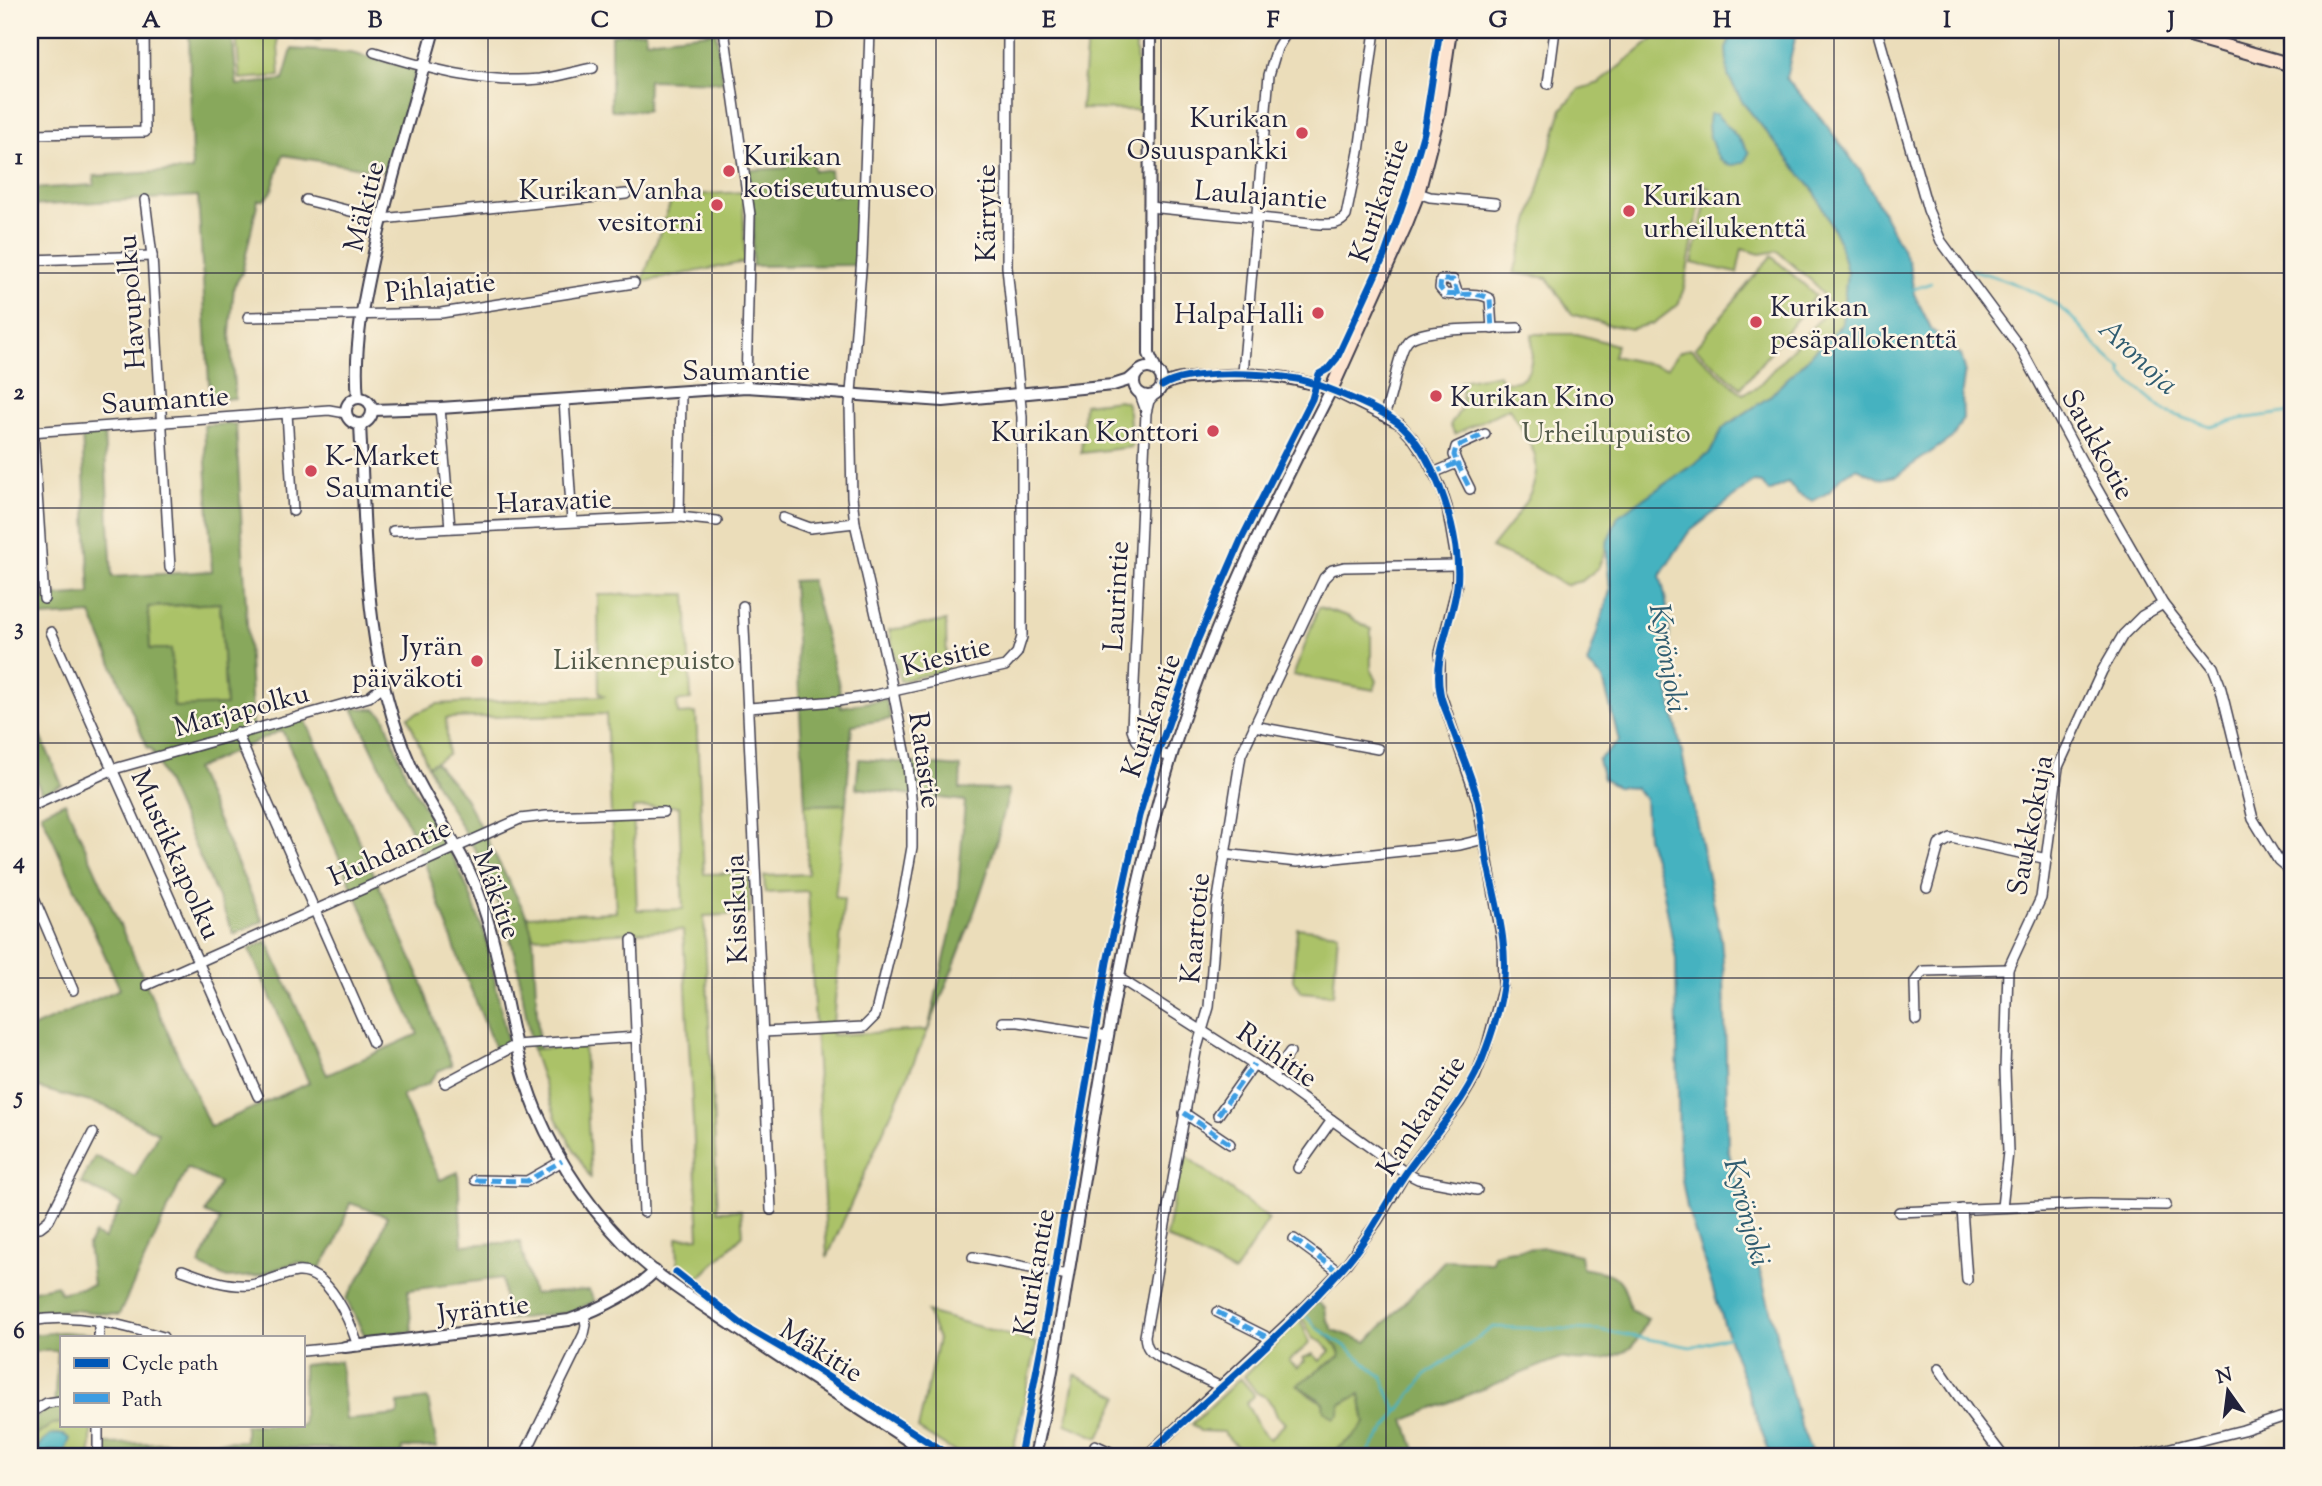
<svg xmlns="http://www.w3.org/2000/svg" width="2322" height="1486" viewBox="0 0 2322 1486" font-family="'Sorts Mill Goudy',serif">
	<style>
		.green { fill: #abc267; stroke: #667251; stroke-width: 2; fill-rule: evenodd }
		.forest { fill: #88a85c; stroke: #55654c; stroke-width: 2; fill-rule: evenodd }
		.water { fill: #44b2c0; stroke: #336a7e; stroke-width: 2 }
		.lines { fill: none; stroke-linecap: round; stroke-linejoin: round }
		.stream { stroke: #44b2c0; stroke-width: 2.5 }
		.minor-casing { stroke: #403e4e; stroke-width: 12 }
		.tertiary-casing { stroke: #403e4e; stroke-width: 14 }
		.secondary-casing { stroke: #403e4e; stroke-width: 16 }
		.minor { stroke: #fff; stroke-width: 9 }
		.tertiary { stroke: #fff; stroke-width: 10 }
		.secondary { stroke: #fde4d0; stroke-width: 12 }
		.quiet { stroke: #3c9ce2; stroke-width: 5; stroke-dasharray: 10 5; stroke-linecap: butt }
		.cycleway-casing { stroke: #fcf5e5; stroke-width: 11 }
		.cycleway { stroke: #0057b8; stroke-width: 7 }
		.grid { fill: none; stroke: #22223b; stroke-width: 2; stroke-opacity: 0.55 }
		.poi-dot { fill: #d1495b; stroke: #fcf5e5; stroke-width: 2.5 }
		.labels { text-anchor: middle; stroke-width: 5; stroke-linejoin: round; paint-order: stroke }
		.poi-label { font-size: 28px; fill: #22223b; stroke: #fcf5e5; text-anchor: end }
		.street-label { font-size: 28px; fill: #22223b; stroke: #fcf5e5 }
		.park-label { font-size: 28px; fill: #525a4a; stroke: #fcf5e5 }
		.water-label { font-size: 30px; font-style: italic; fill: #305c70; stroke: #fcf5e5 }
		.neatline { fill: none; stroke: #22223b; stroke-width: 2.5 }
		.grid-label { font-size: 23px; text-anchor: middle; font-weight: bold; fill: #22223b }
	</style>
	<rect width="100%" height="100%" fill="#fcf5e5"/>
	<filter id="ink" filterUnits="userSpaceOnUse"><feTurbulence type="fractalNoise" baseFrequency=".0143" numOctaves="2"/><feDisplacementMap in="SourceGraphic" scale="14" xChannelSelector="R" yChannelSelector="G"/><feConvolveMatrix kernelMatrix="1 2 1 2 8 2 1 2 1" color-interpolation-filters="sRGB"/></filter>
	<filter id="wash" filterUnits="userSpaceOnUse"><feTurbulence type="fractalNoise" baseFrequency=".00686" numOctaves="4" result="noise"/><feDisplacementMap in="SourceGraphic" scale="28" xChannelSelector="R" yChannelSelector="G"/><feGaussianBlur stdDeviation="1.57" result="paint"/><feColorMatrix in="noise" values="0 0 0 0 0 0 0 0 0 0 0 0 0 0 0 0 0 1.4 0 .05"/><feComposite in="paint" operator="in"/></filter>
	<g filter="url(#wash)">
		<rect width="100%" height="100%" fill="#ebddba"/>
		<g class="green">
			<path d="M277,30L280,76L240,79L236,33Z"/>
			<path d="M1109,30H1135L1139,110L1081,109L1087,39H1099Z"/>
			<path d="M1654,30H1734L1743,103L1815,192L1839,241L1847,272L1842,324L1769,397L1723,428L1710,453L1619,516L1598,568L1582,581L1565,585L1531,565L1491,548C1510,523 1543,491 1535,457C1532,443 1516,421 1509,408L1455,434L1450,425C1464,407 1464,402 1460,381L1499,374L1502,381C1534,387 1533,356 1532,334H1577L1616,345L1613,356L1667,368L1679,352L1690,348L1743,394L1756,388L1821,318L1827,301L1815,284L1777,251L1760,254L1742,249L1737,273L1692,263L1709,188L1703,186L1684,288L1678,305L1654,323L1631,329L1605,324L1572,314L1547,278L1514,273L1562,109L1579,89L1599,83L1653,39Z"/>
			<path d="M743,192L745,262L642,282L673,196Z"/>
			<path d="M1771,256L1816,295L1741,388L1695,348Z"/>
			<path d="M1119,400L1126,402L1129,412L1132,447L1081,453L1084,404Z"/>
			<path d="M686,594L691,699L677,702L678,714L696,713L704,874L748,873L750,914L704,916L718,1211L741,1210L743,1235L694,1283L678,1268L677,1238L699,1237L683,930L533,937L527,916L616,912L606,714L446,718L448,754L428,766L408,717L437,704L604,696L599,692L598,595ZM679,806L683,909L637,910L633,808Z"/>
			<path d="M220,603L226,705L174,708L171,649L150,650L147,607Z"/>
			<path d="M1319,607L1347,616L1371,629V669L1377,681L1374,690L1293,675C1304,652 1309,630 1319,607Z"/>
			<path d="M946,621L947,670L900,681L889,630Z"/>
			<path d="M846,804L835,897L844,899L832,1035L928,1030L827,1258L808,891L765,893L764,876L808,874L805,805Z"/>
			<path d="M1297,928L1338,933L1333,995L1302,992L1293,980Z"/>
			<path d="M584,1047L591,1179L556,1118L532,1049Z"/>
			<path d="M1182,1153L1269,1219L1234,1273L1166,1237Z"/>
			<path d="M927,1312L1037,1343L1012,1456H961L918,1429L938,1339Z"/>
			<path d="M1305,1315C1315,1329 1339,1338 1340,1356L1297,1385C1320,1404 1334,1413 1360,1393L1365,1423L1353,1437L1330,1454L1285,1452L1265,1456H1240L1242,1452L1223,1432L1200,1431L1192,1424L1240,1378L1253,1393L1254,1396L1246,1404C1257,1419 1254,1427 1270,1439L1285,1423L1277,1416L1273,1406L1266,1397L1257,1393L1244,1376L1300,1320L1310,1343L1289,1361L1297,1368L1305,1361L1303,1358L1313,1354L1320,1361L1330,1351L1322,1342L1313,1338L1302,1318Z"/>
			<path d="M1075,1375L1119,1396L1099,1438L1066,1424Z"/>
			<path d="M61,1423L91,1427V1456H30V1440L52,1424Z"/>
			<path d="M198,1442V1456H149L148,1443Z"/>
		</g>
		<g class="forest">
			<path d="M189,30H232L237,85L283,80L292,49L351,53L407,67L415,72L387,172L283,155L271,193L264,200H258L242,273L234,286L230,333L235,398L210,400L198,196L30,206V189L94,185V176L192,170Z"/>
			<path d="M294,30H324L320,40L296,39Z"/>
			<path d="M645,31L646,40L716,32L723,82L648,80L647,111L611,110V35Z"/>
			<path d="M812,152L814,171L830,170L832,196L859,194L857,265L752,266L754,215L748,170L786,168V154Z"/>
			<path d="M236,424L253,731L305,719L421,980L436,1026L452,1065L438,1071L429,1083L402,1096L440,1180L458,1172L462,1245L520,1242L533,1294L589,1290L595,1301L572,1312L507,1320L502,1278L408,1290L412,1332L365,1336L346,1299L373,1257L387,1216L350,1203L336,1244L319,1269L297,1262L256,1276L227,1278L199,1265L220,1220L205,1213L219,1183L187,1168L119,1315L73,1310L30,1312V1291L57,1285L60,1293L93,1285L88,1245L94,1234L104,1239L122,1204L81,1183L95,1156L135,1177L158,1133L105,1106L30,1086V1023L32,1028L120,989L41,813L65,802L210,1127L309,1083L249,949L267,941L327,1075L418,1034L282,730L195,769L263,921L234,934L151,748L148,749L91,614L42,617L30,622V598L90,594L82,433L104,431L112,577L212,571L204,425ZM220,603L226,705L174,707L171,649H150L148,607Z"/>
			<path d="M811,580L839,685L841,707L886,699L891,719L852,725L846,804L805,805L793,581Z"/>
			<path d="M353,708L376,709L384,716L407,777L455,861L469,892L486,938L508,1044L495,1049L460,962L421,852Z"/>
			<path d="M30,711L62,785L42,794L30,766Z"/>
			<path d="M859,759L961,767L960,789L1009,790C992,873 960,952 928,1030L957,904L965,801L856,788Z"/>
			<path d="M435,762L464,796L527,916L533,937L539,1049H532L517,963L505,920L478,855L435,782L428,766Z"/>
			<path d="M1545,1247L1580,1255L1582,1268C1617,1275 1623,1273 1630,1310L1648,1319C1643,1327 1638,1342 1630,1348C1611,1362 1582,1363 1560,1358L1405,1420L1417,1456H1265L1284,1452L1330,1454L1353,1437L1365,1423L1360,1394L1340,1405L1339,1414L1334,1418L1324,1411L1323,1403L1320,1400L1297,1385L1340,1356C1338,1338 1315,1329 1305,1315L1313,1304L1319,1303L1325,1308L1327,1320L1333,1330L1367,1342L1445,1260L1492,1262L1493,1254L1505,1251Z"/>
			<path d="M61,1332L91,1334V1337H61V1423L52,1424L30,1440C30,1417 34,1416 54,1407L58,1351H30V1335Z"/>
			<path d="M340,1361L346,1420L398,1415V1403L428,1399L437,1447L403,1448L402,1456H350V1449L244,1448V1456H198V1442L245,1441V1425H303V1365Z"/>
			<path d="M148,1443L149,1456H105V1444Z"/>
		</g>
		<g class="water">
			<path d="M1734,30H1797L1786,78L1821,118L1862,173L1909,262L1914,294L1932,330L1961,355L1965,369L1962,391L1963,418L1953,437L1896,476L1880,479L1857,468L1852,470L1841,477L1829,492L1813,501L1798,494L1788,482L1769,492L1762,483L1753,482L1688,533L1660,576C1671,611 1671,651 1668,687L1721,938L1724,974L1728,1149L1800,1424L1813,1456H1772L1768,1449L1728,1336L1687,1208L1679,1163L1676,959L1662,883L1647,837L1645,799L1635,788L1617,787L1603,779L1598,760L1619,741L1603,679L1587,664L1610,591L1606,545L1618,516L1710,453L1723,428L1769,397L1842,324L1847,272L1839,241L1815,192L1743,103L1728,76L1726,49Z"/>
			<path d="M1710,114H1716L1743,143L1749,153L1744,162C1737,165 1729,167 1723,162C1713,154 1704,124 1710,114Z"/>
			<path d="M57,1434L64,1435L70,1439L66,1449L63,1452L49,1451L45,1456H39L38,1446L51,1435Z"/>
		</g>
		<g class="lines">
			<g class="stream">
				<path d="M1972,270C2006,279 2045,293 2071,317C2090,336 2098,353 2122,368V375L2166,412L2211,427L2240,419L2292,412"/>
				<path d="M1911,290L1931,283"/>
				<path d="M1305,1315L1317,1328L1344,1345L1382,1377L1397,1413"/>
				<path d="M1365,1456L1424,1377L1493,1327L1600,1330L1691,1347L1730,1336"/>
			</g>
		</g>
	</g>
	<g filter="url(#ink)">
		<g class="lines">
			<g class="minor-casing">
				<g id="minor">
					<path d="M724,30L750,215L746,387"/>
					<path d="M1877,30L1928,210L1941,241L2021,349L2087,471L2163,604L2213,667L2220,685L2253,819L2278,860L2292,872"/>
					<path d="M2287,30L2289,64"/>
					<path d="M374,52C429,69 482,84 540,79C558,77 576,71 593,68"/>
					<path d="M1548,84L1555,30"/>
					<path d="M30,134L145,132L144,30"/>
					<path d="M1418,193L1430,197L1495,203"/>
					<path d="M145,200L152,256L170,568"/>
					<path d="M306,200L382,219L626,194"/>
					<path d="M1149,207L1320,224C1332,224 1339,225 1346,216L1359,152L1375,30"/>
					<path d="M30,260L152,256"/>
					<path d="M1458,295L1453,280H1441L1440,288L1445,294C1459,296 1478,291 1490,299L1492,329"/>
					<path d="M248,317L441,313L634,283"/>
					<path d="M1243,373L1269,75L1277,48L1288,30"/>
					<path d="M1140,394L1146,411"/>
					<path d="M1154,395L1149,401L1146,413L1132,729C1138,751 1151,751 1171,757"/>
					<path d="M564,400L572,521"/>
					<path d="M440,408L450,528"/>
					<path d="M287,413L293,511"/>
					<path d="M1384,415C1393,395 1394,373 1402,352C1403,348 1407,341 1410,339C1427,327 1496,329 1518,328"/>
					<path d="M30,432L287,413L329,410L346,413"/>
					<path d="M33,432L44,599"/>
					<path d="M1457,463L1470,489"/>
					<path d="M1433,473L1457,463L1454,455L1456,447L1485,434"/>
					<path d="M679,517L681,393"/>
					<path d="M783,518L810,528L855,523"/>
					<path d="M393,531L679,517L717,521"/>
					<path d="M743,606L771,1210"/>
					<path d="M51,632L258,1096"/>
					<path d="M749,708L838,701L871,696L1005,666L1017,653L1022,637V417L1007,267L1008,30"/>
					<path d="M1254,726L1378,749"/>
					<path d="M237,733L373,1043"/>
					<path d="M30,807L114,769L369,697L384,685"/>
					<path d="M1224,854L1297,862L1460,845L1484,839"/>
					<path d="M1927,888L1939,845L1951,838L2047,859"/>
					<path d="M30,889L73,990"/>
					<path d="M632,940L644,1212"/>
					<path d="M1119,978L1254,1064L1406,1173L1418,1179L1477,1190"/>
					<path d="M147,985L520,819L546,816L663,812"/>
					<path d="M1916,1020L1915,982L1923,971L2008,969"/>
					<path d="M1003,1022H1019L1108,1036"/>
					<path d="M763,1032L864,1027L875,1016L902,904L912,847V809L908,766L891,681L855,523L852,497L850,405L862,258L870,30"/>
					<path d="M1272,1077L1290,1052"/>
					<path d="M445,1083L516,1045L637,1037"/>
					<path d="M1184,1113L1230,1144"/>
					<path d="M1218,1115L1254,1064"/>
					<path d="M1298,1168L1332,1120"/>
					<path d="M475,1180L527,1181L562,1161"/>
					<path d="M2002,1207L2008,1152L2005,1070L2008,969L2041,898L2058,767L2102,671L2123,635L2142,616L2163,604"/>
					<path d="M1962,1209L1967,1280"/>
					<path d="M1899,1212L2090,1204L2166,1205"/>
					<path d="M30,1228L40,1227L49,1220L93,1133"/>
					<path d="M1294,1239L1339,1272"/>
					<path d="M973,1257L1068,1275"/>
					<path d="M182,1270C204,1278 226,1287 250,1285C266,1283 281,1274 297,1272C329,1269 350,1321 358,1346"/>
					<path d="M1217,1312L1265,1336L1269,1341"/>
					<path d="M30,1321C75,1313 119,1324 163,1337"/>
					<path d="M99,1321V1337"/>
					<path d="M303,1351L345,1347"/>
					<path d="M1939,1368L1970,1413L2003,1456"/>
					<path d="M1221,1387L1158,1357C1149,1351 1146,1347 1145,1336L1196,1051L1209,1007L1217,905L1241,755L1324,578L1332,570L1344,567L1457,565"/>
					<path d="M30,1413L47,1403L61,1401"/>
					<path d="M1095,1445L1119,1456"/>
					<path d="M98,1456V1425"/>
					<path d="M524,1456L584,1334L586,1325L584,1314"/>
					<path d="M1146,1456L1307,1305L1347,1263L1378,1220L1406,1173L1460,1102L1475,1077L1486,1049L1503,986L1502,940L1477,800L1440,692V653L1457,586V565L1447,507L1441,488L1425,456L1412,437L1400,424L1331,390"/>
					<path d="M2138,1456L2243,1430L2292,1414"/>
				</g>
			</g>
			<g class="tertiary-casing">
				<g id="tertiary">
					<path d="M1150,30L1149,354L1156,370"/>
					<circle cx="1148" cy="382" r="14"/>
					<circle cx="359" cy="411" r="13"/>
					<path d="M358,398C353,347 364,297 375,248C392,175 414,102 434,30"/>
					<path d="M372,410L440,408L746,387L943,401L1113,385L1129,380L1137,373"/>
					<path d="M360,424C366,538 363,658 410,764C429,808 461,846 478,892C505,962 507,1040 536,1110C560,1166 596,1218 640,1259C668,1284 701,1304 732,1325C798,1370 865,1412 932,1456"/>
					<path d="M345,1347L569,1320C600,1309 632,1294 655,1271"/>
					<path d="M1035,1456C1050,1391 1060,1324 1071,1258C1099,1089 1123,918 1172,754C1210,628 1271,507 1331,390C1286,374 1251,372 1205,377C1189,378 1175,378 1162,386"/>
				</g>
			</g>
			<g class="secondary-casing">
				<g id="secondary">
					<path d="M2169,30L2292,65"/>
					<path d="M1331,390L1405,226L1418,193L1438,115L1450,30"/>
				</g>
			</g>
			<use href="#minor" class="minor"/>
			<use href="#tertiary" class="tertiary"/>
			<use href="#secondary" class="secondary"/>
			<g class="quiet">
				<path d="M1458,295L1453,280H1441L1440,288L1445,294C1459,296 1478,291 1490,299L1492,329"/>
				<path d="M1457,463L1470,489"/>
				<path d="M1433,473L1457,463L1454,455L1456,447L1485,434"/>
				<path d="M1184,1113L1230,1144"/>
				<path d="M1218,1115L1254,1064"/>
				<path d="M475,1180L527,1181L562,1161"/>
				<path d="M1294,1239L1339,1272"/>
				<path d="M1217,1312L1265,1336L1269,1341"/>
			</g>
			<g class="cycleway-casing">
				<g id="cycleway">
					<path d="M676,1272L744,1326L797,1357L950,1456"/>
					<path d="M1020,1456L1044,1332L1107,962L1139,816L1158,753L1197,641L1241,540L1312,399L1319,374L1328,369L1337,358L1385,254L1407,191L1424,132L1439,36L1436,30"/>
					<path d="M1146,1456C1213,1394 1284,1334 1344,1266C1370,1237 1386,1201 1408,1170C1437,1131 1470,1096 1486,1049C1493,1030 1500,1007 1503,987C1509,947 1496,904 1488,865C1484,844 1483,822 1478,801C1471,773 1458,746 1449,719C1446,710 1441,701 1440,692C1433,655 1453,621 1457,586C1463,541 1436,456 1402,426C1384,410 1321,384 1297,379C1265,373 1189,369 1162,386"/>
				</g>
			</g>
			<use href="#cycleway" class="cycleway"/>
		</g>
	</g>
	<path class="grid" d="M263,30V1337M488,30V1456M712,30V1456M936,30V1456M1161,30V1456M1386,30V1456M1610,30V1456M1834,30V1456M2059,30V1456M30,273H2292M30,508H2292M30,743H2292M30,978H2292M30,1213H2292M263,1425V1456"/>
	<g class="poi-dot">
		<circle cx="1302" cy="133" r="7"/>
		<circle cx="729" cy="171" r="7"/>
		<circle cx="717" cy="205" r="7"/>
		<circle cx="1629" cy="211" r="7"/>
		<circle cx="1318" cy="313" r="7"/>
		<circle cx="1756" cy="322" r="7"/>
		<circle cx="1436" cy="396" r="7"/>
		<circle cx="1213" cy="431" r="7"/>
		<circle cx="311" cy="471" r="7"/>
		<circle cx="477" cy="661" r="7"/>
	</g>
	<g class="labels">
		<g class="poi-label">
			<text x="1288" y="127">Kurikan<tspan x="1288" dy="32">Osuuspankki</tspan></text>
			<text x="743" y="165" text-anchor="start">Kurikan<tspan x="743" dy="32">kotiseutumuseo</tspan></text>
			<text x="703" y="199">Kurikan Vanha<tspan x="703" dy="32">vesitorni</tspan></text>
			<text x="1643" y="205" text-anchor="start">Kurikan<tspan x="1643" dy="32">urheilukenttä</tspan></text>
			<text x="1770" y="316" text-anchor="start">Kurikan<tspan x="1770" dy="32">pesäpallokenttä</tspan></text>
			<text x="1304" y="323">HalpaHalli</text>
			<text x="1450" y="406" text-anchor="start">Kurikan Kino</text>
			<text x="1199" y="441">Kurikan Konttori</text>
			<text x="325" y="465" text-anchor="start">K-Market<tspan x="325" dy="32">Saumantie</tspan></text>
			<text x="463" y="655">Jyrän<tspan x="463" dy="32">päiväkoti</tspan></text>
		</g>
		<g class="street-label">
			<text transform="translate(1261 194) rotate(4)" y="10">Laulajantie</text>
			<text transform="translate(1378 200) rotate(-71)" y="10">Kurikantie</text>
			<text transform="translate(363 206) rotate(-76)" y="10">Mäkitie</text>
			<text transform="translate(985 213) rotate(-90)" y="10">Kärrytie</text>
			<text transform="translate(440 286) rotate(-6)" y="10">Pihlajatie</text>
			<text transform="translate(130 302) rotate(-94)" y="10">Havupolku</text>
			<text x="746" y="380">Saumantie</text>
			<text transform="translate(165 399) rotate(-4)" y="10">Saumantie</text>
			<text transform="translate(2099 444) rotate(61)" y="10">Saukkotie</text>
			<text transform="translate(554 500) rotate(-3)" y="10">Haravatie</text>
			<text transform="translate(1115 596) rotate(-87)" y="10">Laurintie</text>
			<text transform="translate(946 655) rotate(-14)" y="10">Kiesitie</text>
			<text transform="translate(241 709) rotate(-15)" y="10">Marjapolku</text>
			<text transform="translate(1150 715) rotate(-71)" y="10">Kurikantie</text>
			<text transform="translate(926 760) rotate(82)" y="10">Ratastie</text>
			<text transform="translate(2029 825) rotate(-79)" y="10">Saukkokuja</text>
			<text transform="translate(389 851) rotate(-24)" y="10">Huhdantie</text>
			<text transform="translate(177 854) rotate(66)" y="10">Mustikkapolku</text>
			<text transform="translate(498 894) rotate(70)" y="10">Mäkitie</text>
			<text transform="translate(735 909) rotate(-92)" y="10">Kissikuja</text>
			<text transform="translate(1194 928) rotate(-85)" y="10">Kaartotie</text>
			<text transform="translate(1278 1054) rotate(35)" y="10">Riihitie</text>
			<text transform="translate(1420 1115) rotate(-57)" y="10">Kankaantie</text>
			<text transform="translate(1033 1272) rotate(-80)" y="10">Kurikantie</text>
			<text transform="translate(483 1308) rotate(-7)" y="10">Jyräntie</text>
			<text transform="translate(822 1350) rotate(32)" y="10">Mäkitie</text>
		</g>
		<g class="park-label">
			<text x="1606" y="442">Urheilupuisto</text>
			<text x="644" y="669">Liikennepuisto</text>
		</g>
		<g class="water-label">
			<text transform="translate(2139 356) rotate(43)" y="10">Aronoja</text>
			<text transform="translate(1669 658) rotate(80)" y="10">Kyrönjoki</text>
			<text transform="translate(1748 1212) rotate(75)" y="10">Kyrönjoki</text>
		</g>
	</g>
	<rect width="2322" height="1486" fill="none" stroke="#fcf5e5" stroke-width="77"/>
	<rect x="60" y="1336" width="245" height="91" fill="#fcf5e5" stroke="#a5a1a1" stroke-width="2"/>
	<rect x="74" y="1358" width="35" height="10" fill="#0057b8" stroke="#a5a1a1" stroke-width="2"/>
	<text x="122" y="1370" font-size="21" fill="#22223b">Cycle path</text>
	<rect x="74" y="1393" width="35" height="10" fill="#3c9ce2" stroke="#a5a1a1" stroke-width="2"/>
	<text x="122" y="1406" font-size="21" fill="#22223b">Path</text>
	<g transform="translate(2228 1391) rotate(346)" stroke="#fcf5e5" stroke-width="5" paint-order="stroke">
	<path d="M0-5L12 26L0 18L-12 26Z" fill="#22223b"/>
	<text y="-10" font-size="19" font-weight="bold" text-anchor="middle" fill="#22223b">N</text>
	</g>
	<rect x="38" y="38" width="2246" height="1410" class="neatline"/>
	<g class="grid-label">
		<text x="151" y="27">A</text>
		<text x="375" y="27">B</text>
		<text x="600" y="27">C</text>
		<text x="824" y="27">D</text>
		<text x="1049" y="27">E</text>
		<text x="1273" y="27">F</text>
		<text x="1498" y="27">G</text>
		<text x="1722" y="27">H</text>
		<text x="1947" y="27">I</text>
		<text x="2171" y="27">J</text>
		<text x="19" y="164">1</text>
		<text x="19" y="399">2</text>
		<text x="19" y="634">3</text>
		<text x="19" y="868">4</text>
		<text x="19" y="1103">5</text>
		<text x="19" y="1338">6</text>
	</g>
</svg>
